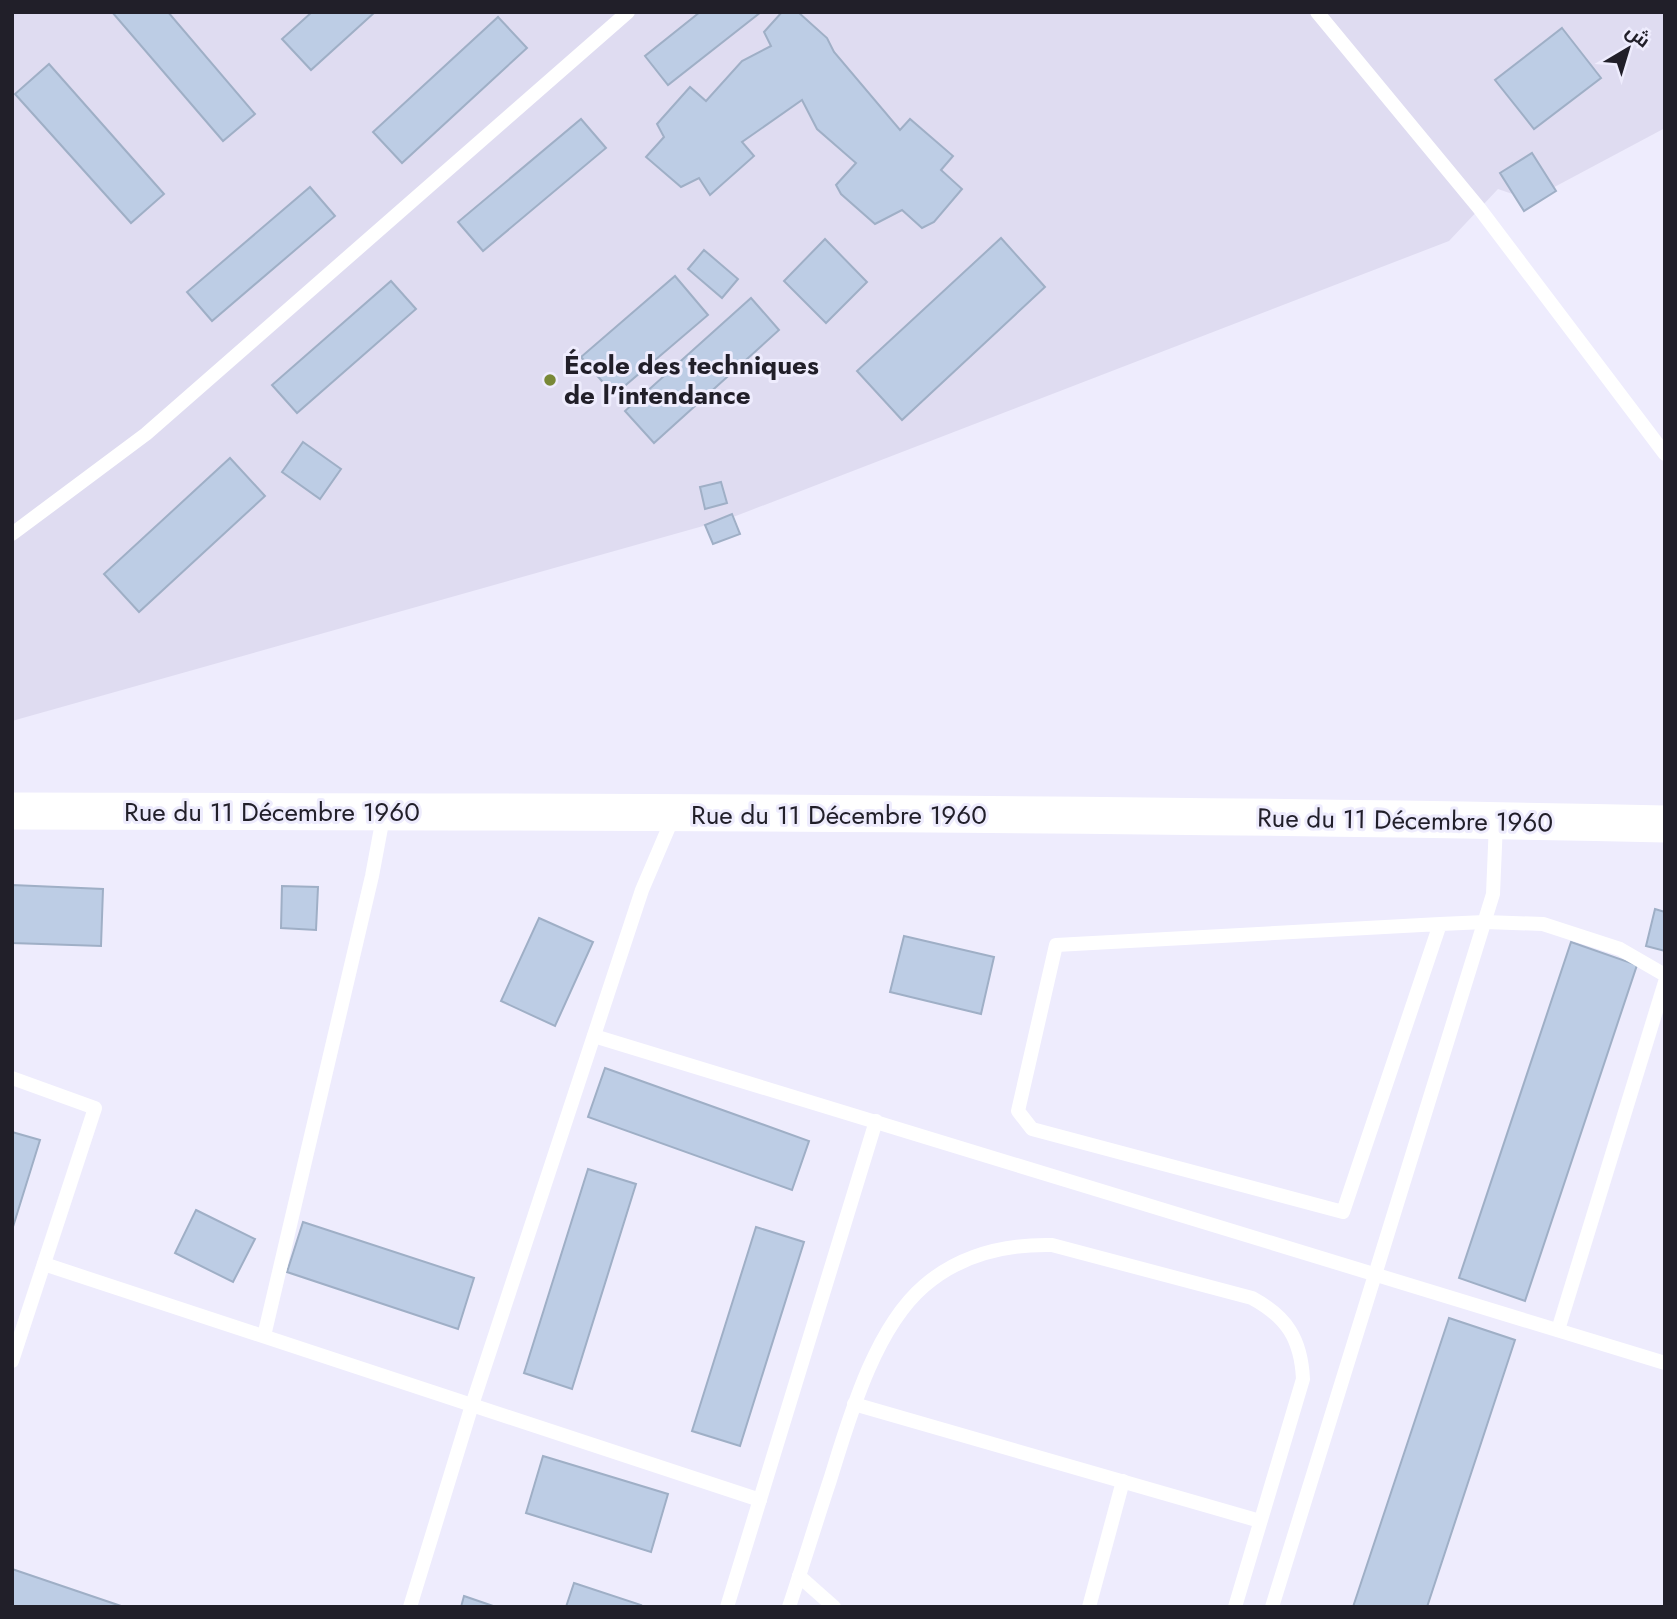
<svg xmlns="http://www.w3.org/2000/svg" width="1677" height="1619" viewBox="0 0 1677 1619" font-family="Jost,Cairo,sans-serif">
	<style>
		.built { fill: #dfdcf1 }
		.building { fill: #bdcde5; stroke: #9fafc6; stroke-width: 2 }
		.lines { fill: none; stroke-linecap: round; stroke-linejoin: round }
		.lane { stroke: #fff; stroke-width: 14 }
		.secondary { stroke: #fff; stroke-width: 37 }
		.poi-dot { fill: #788837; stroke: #eeecfd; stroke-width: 2.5 }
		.labels { text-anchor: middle; stroke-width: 6; stroke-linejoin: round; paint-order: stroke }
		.poi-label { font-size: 26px; font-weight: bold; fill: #211f29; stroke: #eeecfd; text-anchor: start }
		.street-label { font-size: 26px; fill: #211f29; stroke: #eeecfd }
	</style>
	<rect width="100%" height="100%" fill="#eeecfd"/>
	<path class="built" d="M12,12H1665V128L1530,200L1498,189L1449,241L728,519L12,721Z"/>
	<g class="building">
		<path d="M112,12H168L255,114L223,141Z"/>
		<path d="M312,12H375L311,70L282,39Z"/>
		<path d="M700,12H761L668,85L645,56Z"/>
		<path d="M782,12H798L827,38L834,52L900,130L910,119L953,156L941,170L962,189L934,222L922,228L902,210L875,224L841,194L836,185L856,163L817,129L802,100L742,142L754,156L710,195L699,178L681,187L646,157L664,137L657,124L690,87L706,101L742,61L771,46L764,32Z"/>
		<path d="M498,17L527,48L402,163L373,132Z"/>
		<path d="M1562,28L1601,78L1534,129L1495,80Z"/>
		<path d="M49,64L164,194L131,223L15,94Z"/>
		<path d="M581,119L606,148L483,251L458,222Z"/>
		<path d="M1532,153L1556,191L1524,211L1500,173Z"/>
		<path d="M310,187L335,216L212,321L187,292Z"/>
		<path d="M1001,238L1045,287L902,420L857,371Z"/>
		<path d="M825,239L867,282L826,323L784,281Z"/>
		<path d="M704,250L738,279L722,298L688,269Z"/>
		<path d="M675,276L708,315L614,395L581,357Z"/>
		<path d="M391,281L416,309L297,413L272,385Z"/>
		<path d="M751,298L779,330L654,443L625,411Z"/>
		<path d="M303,442L341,469L320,499L282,472Z"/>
		<path d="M230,458L265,496L139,612L104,574Z"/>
		<path d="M721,482L727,503L705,509L700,487Z"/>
		<path d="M732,514L740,534L713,544L705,525Z"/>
		<path d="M12,885L103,889L101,946L12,943Z"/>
		<path d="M282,886L318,887L316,930L281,928Z"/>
		<path d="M1655,909L1665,912V951L1646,946Z"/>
		<path d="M539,918L593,942L555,1026L501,1001Z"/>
		<path d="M904,936L994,957L981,1014L890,992Z"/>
		<path d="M1571,942L1637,965L1525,1301L1459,1278Z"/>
		<path d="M605,1068L809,1141L792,1190L588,1117Z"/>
		<path d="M12,1132L40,1140L12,1230Z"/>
		<path d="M588,1169L636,1184L572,1389L524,1373Z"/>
		<path d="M196,1210L255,1239L233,1282L175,1253Z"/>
		<path d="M303,1222L474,1278L458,1329L287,1272Z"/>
		<path d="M756,1227L804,1242L740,1446L692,1431Z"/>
		<path d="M1449,1318L1515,1340L1427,1607H1353Z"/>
		<path d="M543,1456L668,1494L651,1552L526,1513Z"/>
		<path d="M12,1569L124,1607H12Z"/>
		<path d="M574,1583L641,1605L640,1607H566Z"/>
		<path d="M464,1596L496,1607H461Z"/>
	</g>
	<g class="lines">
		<g class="lane">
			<path d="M1317,12L1479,208L1665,454"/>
			<path d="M12,534L146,434L628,12"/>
			<path d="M1440,924L1343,1212L1032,1129L1018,1111L1056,945L1440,924L1485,922L1543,924L1620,949L1665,975"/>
			<path d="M594,1036L1665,1363"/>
			<path d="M12,1078L95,1108L12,1361"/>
			<path d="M44,1264L760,1500"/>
			<path d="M1558,1330L1665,982"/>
			<path d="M264,1336L372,876L384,812"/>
			<path d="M854,1404L1260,1521"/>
			<path d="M799,1576L834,1607"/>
			<path d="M410,1607L472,1405L642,890L674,815"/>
			<path d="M727,1607L876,1121"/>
			<path d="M789,1607C803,1565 816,1522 830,1480C849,1419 874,1329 924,1286C961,1254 1005,1244 1052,1245L1252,1298C1287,1317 1301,1339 1303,1379L1235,1607"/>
			<path d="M1089,1607L1123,1481"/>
			<path d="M1272,1607L1493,894L1496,823"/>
		</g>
		<path class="secondary" d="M12,811C563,812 1114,812 1665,824"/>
	</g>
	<circle class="poi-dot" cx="550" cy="380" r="7"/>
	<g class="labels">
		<g class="poi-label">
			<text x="564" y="374">École des techniques<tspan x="564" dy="30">de l'intendance</tspan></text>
		</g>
		<g class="street-label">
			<text x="272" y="821">Rue du 11 Décembre 1960</text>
			<text x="839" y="824">Rue du 11 Décembre 1960</text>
			<text transform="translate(1405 820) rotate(1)" y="9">Rue du 11 Décembre 1960</text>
		</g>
	</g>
	<rect width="1677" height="1619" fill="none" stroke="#211f29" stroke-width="28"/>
	<g transform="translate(1628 49) rotate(38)" stroke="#eeecfd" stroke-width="5" paint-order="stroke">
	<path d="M0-5L12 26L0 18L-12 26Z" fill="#211f29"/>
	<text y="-10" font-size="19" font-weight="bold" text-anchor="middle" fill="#211f29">ش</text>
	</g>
</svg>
